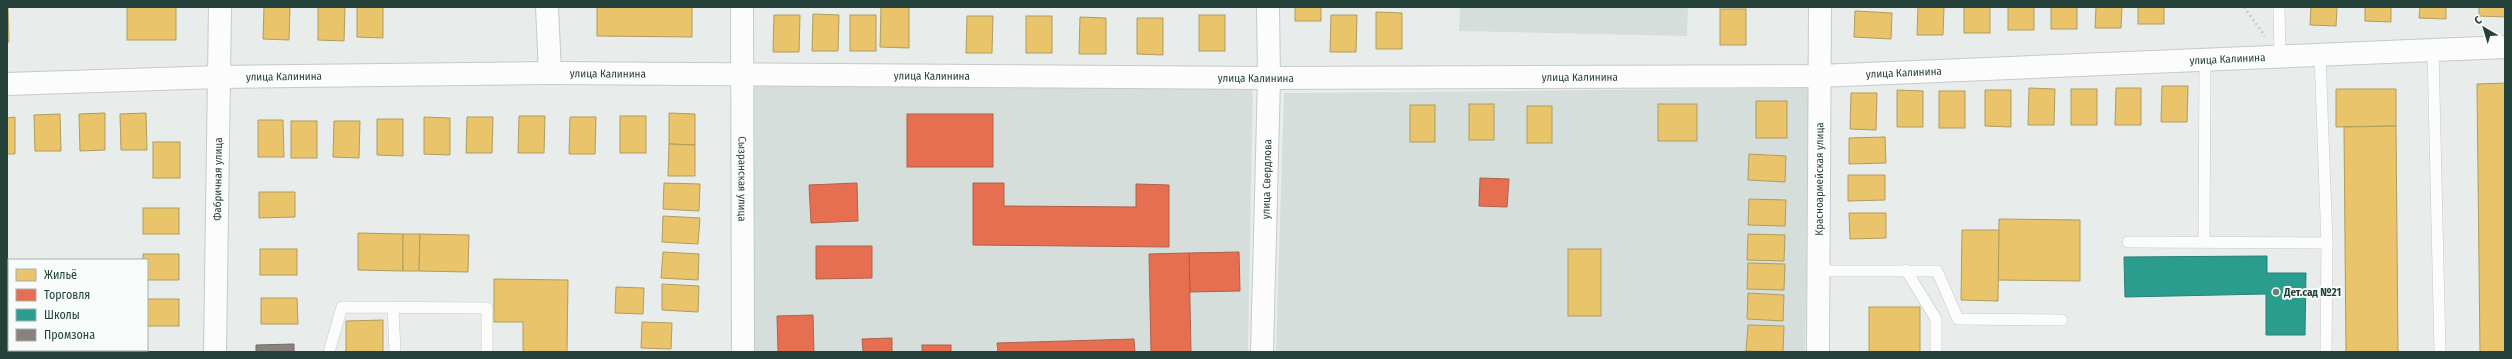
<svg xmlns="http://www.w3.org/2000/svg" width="2512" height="359" viewBox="0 0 2512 359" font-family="'Fira Sans Condensed',sans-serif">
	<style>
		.built { fill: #d6dedb }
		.homes { fill: #e9c46a; stroke: #ae9d5c }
		.shops { fill: #e76f51; stroke: #ac624a }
		.schools { fill: #2a9d8f; stroke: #288276 }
		.industry { fill: #8a817c; stroke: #6b6e68 }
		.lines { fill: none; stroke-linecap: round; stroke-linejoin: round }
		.service-casing { stroke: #c5cac8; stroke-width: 12 }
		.minor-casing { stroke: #c5cac8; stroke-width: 24 }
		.path { stroke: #c3ccca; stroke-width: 2.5; stroke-dasharray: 2 3; stroke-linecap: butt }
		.service { stroke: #fcfcfc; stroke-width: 11 }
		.minor { stroke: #fcfcfc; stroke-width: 22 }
		.poi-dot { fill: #697e78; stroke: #f7fbf9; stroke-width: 1.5 }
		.labels { text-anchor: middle; stroke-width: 4; stroke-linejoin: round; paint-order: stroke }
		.street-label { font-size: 11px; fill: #24423a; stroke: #f7fbf9 }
		.poi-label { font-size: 11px; font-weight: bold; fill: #24423a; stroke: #f7fbf9; text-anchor: start }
	</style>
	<rect width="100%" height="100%" fill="#e8edeb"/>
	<g class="built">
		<path d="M1460,7H1688L1687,36L1459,31Z"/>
		<path d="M748,78L1253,85L1248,352H749Z"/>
		<path d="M1810,88L1805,352H1276L1284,93Z"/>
	</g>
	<g class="homes">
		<path d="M7,7H8L9,42H7Z"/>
		<rect x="127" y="7" width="49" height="33"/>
		<path d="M264,7H290L289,40L263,39Z"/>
		<path d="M318,7H345L344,41L318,40Z"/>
		<path d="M357,7H383V38L357,37Z"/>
		<path d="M597,7H692V37L597,36Z"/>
		<path d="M881,7H909V48L880,47Z"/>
		<rect x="1295" y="7" width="26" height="14"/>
		<path d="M1918,7H1944L1943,35H1917Z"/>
		<rect x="1964" y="7" width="26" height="26"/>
		<rect x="2008" y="7" width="26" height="23"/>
		<rect x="2051" y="7" width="26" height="22"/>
		<path d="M2096,7H2122L2121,28H2095Z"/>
		<rect x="2138" y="7" width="26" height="17"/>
		<path d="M2311,7H2337L2336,26L2310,25Z"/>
		<path d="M2365,7H2391V22L2365,21Z"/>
		<path d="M2420,7H2446V19L2419,18Z"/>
		<path d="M2479,7H2505V17L2479,16Z"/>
		<rect x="1720" y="9" width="26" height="36"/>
		<path d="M1855,11L1892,13L1891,39L1854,37Z"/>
		<path d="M1376,12L1402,13V49H1376Z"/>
		<path d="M813,14L839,15L838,51H812Z"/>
		<path d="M774,15H800L799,52H773Z"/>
		<rect x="850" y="15" width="26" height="36"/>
		<rect x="1199" y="15" width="26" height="36"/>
		<path d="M1331,15H1357L1356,52H1330Z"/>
		<path d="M967,16H993L992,53H966Z"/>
		<rect x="1026" y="16" width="26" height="37"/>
		<path d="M1080,17L1106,18V54H1079Z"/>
		<path d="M1137,18H1163V55L1137,54Z"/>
		<path d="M2505,83V352H2480L2477,84Z"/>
		<path d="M2162,86H2188L2187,122H2161Z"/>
		<path d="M2029,88L2055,89L2054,125H2028Z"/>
		<path d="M2116,88H2141V125H2115Z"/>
		<rect x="2071" y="89" width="26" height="36"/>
		<path d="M2336,89H2396V126L2336,127Z"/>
		<path d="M1897,90L1923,91V127H1897Z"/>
		<path d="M1985,90H2011V127L1985,126Z"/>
		<rect x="1939" y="91" width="26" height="37"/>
		<path d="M1851,93H1877L1876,130L1850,129Z"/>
		<rect x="1756" y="101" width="31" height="37"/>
		<rect x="1469" y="104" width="25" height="36"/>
		<rect x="1658" y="104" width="39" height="37"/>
		<rect x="1410" y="105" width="25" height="37"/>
		<rect x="1527" y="106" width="25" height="37"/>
		<path d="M105,113V150L80,151L79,114Z"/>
		<path d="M146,113L147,150H121L120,114Z"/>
		<path d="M669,113L695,114V145L669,144Z"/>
		<path d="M60,114L61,151H35L34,115Z"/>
		<path d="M519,116H545L544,153H518Z"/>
		<rect x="620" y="116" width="26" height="37"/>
		<path d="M15,117V154H7V118Z"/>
		<path d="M424,117L450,118V155L424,154Z"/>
		<path d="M467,117H493L492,153H466Z"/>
		<path d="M570,117H596L595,154H569Z"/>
		<path d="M377,119H403V156L377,155Z"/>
		<path d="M258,120H283L284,157H258Z"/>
		<rect x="291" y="121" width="26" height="37"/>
		<path d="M334,121H360L359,158L333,157Z"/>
		<path d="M2396,126L2398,352H2346L2344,127Z"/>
		<path d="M1885,137L1886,163L1849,164V138Z"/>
		<rect x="153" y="142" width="27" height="36"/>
		<path d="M669,144L695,145V176H668Z"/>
		<path d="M1749,154L1786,156L1785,182L1748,180Z"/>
		<path d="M1848,175H1885V200L1848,201Z"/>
		<path d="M664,183L700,184L699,211L663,209Z"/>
		<path d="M259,192H295V217L259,218Z"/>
		<path d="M1749,199L1786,200L1785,226L1748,225Z"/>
		<rect x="143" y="208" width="36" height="26"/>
		<path d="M1849,213H1886V238L1850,239Z"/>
		<path d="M663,216L700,218L698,244L662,242Z"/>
		<path d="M1999,219L2080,220V281L1998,280Z"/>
		<path d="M1962,230H1999L1998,301L1961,300Z"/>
		<path d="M358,233L403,234V271L358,270Z"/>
		<path d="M403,234H420L419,271H403Z"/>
		<path d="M420,234L469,235L468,272L419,271Z"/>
		<path d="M1748,234L1785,235L1784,261L1747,260Z"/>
		<rect x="260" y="249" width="37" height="26"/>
		<rect x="1568" y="249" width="33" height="67"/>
		<path d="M663,252L699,254L698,280L661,278Z"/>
		<path d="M143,254H179V280H147V260H143Z"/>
		<path d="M1748,263L1785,264L1784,290L1747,289Z"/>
		<path d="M494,279L568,280L567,352H523V322H494Z"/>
		<path d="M662,284L699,286L698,312L662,310Z"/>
		<path d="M616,287L644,288L643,314L615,313Z"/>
		<path d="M1748,293L1784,295L1783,321L1747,319Z"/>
		<path d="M261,298H297L298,324H261Z"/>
		<rect x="147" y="299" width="32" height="27"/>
		<rect x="1869" y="307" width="51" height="45"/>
		<path d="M383,320V352H346V321Z"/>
		<path d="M642,322L672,323L671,349L641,348Z"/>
		<path d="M1748,325L1784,326L1783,352L1746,351Z"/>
	</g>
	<g class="shops">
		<rect x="907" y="114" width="86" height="53"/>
		<path d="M1480,178L1509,179L1507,207L1479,206Z"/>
		<path d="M857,183L858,221L811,223L809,185Z"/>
		<path d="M973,183H1004V206L1136,207V184L1169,185V247L973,245Z"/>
		<path d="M816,246H872V278L816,279Z"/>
		<path d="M1239,252L1240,291L1190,292L1189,253Z"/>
		<path d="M1189,253L1191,352H1151L1149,254Z"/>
		<path d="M813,315L814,352H778L777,316Z"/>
		<path d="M892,338V352H863L862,339Z"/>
		<path d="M1134,339L1135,352H998L997,343Z"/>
		<rect x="922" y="345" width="29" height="7"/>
	</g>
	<path class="schools" d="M2267,256V273H2306L2305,335H2266V294L2125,297L2124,257Z"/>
	<path class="industry" d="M294,344V352H256V345Z"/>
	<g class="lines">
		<g class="service-casing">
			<g id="service">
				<path d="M2279,7L2280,57"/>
				<path d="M2433,50L2440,352"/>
				<path d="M2320,55L2327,243"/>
				<path d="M2204,241L2205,60"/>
				<path d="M2128,242L2327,243L2326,352"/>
				<path d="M1906,270L1936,319V352"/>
				<path d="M1818,271H1937L1958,319L2062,320"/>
				<path d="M393,308L395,352"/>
				<path d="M329,352L342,307L487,308V352"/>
			</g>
		</g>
		<g class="minor-casing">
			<g id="minor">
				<path d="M547,7L550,73"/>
				<path id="s1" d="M742,7L743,352"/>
				<path id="s2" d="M7,84L219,77L550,73L1269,78L1819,76L2505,47"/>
				<path id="s3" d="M215,352L220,7"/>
				<path id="s4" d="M1262,352L1269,78L1268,7"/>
				<path id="s5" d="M1818,352L1820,7"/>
			</g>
		</g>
		<path class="path" d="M2244,7L2265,36"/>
		<use href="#service" class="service"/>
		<use href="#minor" class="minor"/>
	</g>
	<circle class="poi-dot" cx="2276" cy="292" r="4"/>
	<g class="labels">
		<g class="street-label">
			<text dy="4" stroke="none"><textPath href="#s2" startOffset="2221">улица Калинина</textPath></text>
			<text dy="4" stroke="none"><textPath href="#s2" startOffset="1897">улица Калинина</textPath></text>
			<text dy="4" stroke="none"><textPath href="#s2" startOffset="601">улица Калинина</textPath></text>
			<text dy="4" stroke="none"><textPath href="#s2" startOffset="925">улица Калинина</textPath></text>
			<text dy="4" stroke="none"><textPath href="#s2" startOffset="277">улица Калинина</textPath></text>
			<text dy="4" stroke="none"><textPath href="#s2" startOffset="1573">улица Калинина</textPath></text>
			<text dy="4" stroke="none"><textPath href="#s2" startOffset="1249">улица Калинина</textPath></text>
			<text dy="4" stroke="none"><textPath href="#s3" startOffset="173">Фабричная улица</textPath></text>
			<text dy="4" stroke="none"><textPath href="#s1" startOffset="172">Сызранская улица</textPath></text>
			<text dy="4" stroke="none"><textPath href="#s4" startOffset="173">улица Свердлова</textPath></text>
			<text dy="4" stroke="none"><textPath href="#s5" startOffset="173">Красноармейская улица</textPath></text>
		</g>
		<g class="poi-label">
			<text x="2284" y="296">Дет.сад №21</text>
		</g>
	</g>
	<rect width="2512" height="359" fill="none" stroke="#24423a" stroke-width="16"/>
	<rect x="8" y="259" width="140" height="92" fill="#f7fbf9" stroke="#a3b1ad"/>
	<rect x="16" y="269" width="20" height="12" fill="#e9c46a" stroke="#a3b1ad"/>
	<text x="44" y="279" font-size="12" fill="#24423a">Жильё</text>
	<rect x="16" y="289" width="20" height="12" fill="#e76f51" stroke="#a3b1ad"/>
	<text x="44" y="299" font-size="12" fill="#24423a">Торговля</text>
	<rect x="16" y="309" width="20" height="12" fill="#2a9d8f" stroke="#a3b1ad"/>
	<text x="44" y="319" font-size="12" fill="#24423a">Школы</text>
	<rect x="16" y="329" width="20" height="12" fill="#8a817c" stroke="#a3b1ad"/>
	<text x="44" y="339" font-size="12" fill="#24423a">Промзона</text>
	<g transform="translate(2484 28) rotate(322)" stroke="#f7fbf9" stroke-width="3" paint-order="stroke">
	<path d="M0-3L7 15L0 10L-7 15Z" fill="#24423a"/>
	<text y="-6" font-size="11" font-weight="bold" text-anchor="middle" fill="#24423a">С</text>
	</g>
</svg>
